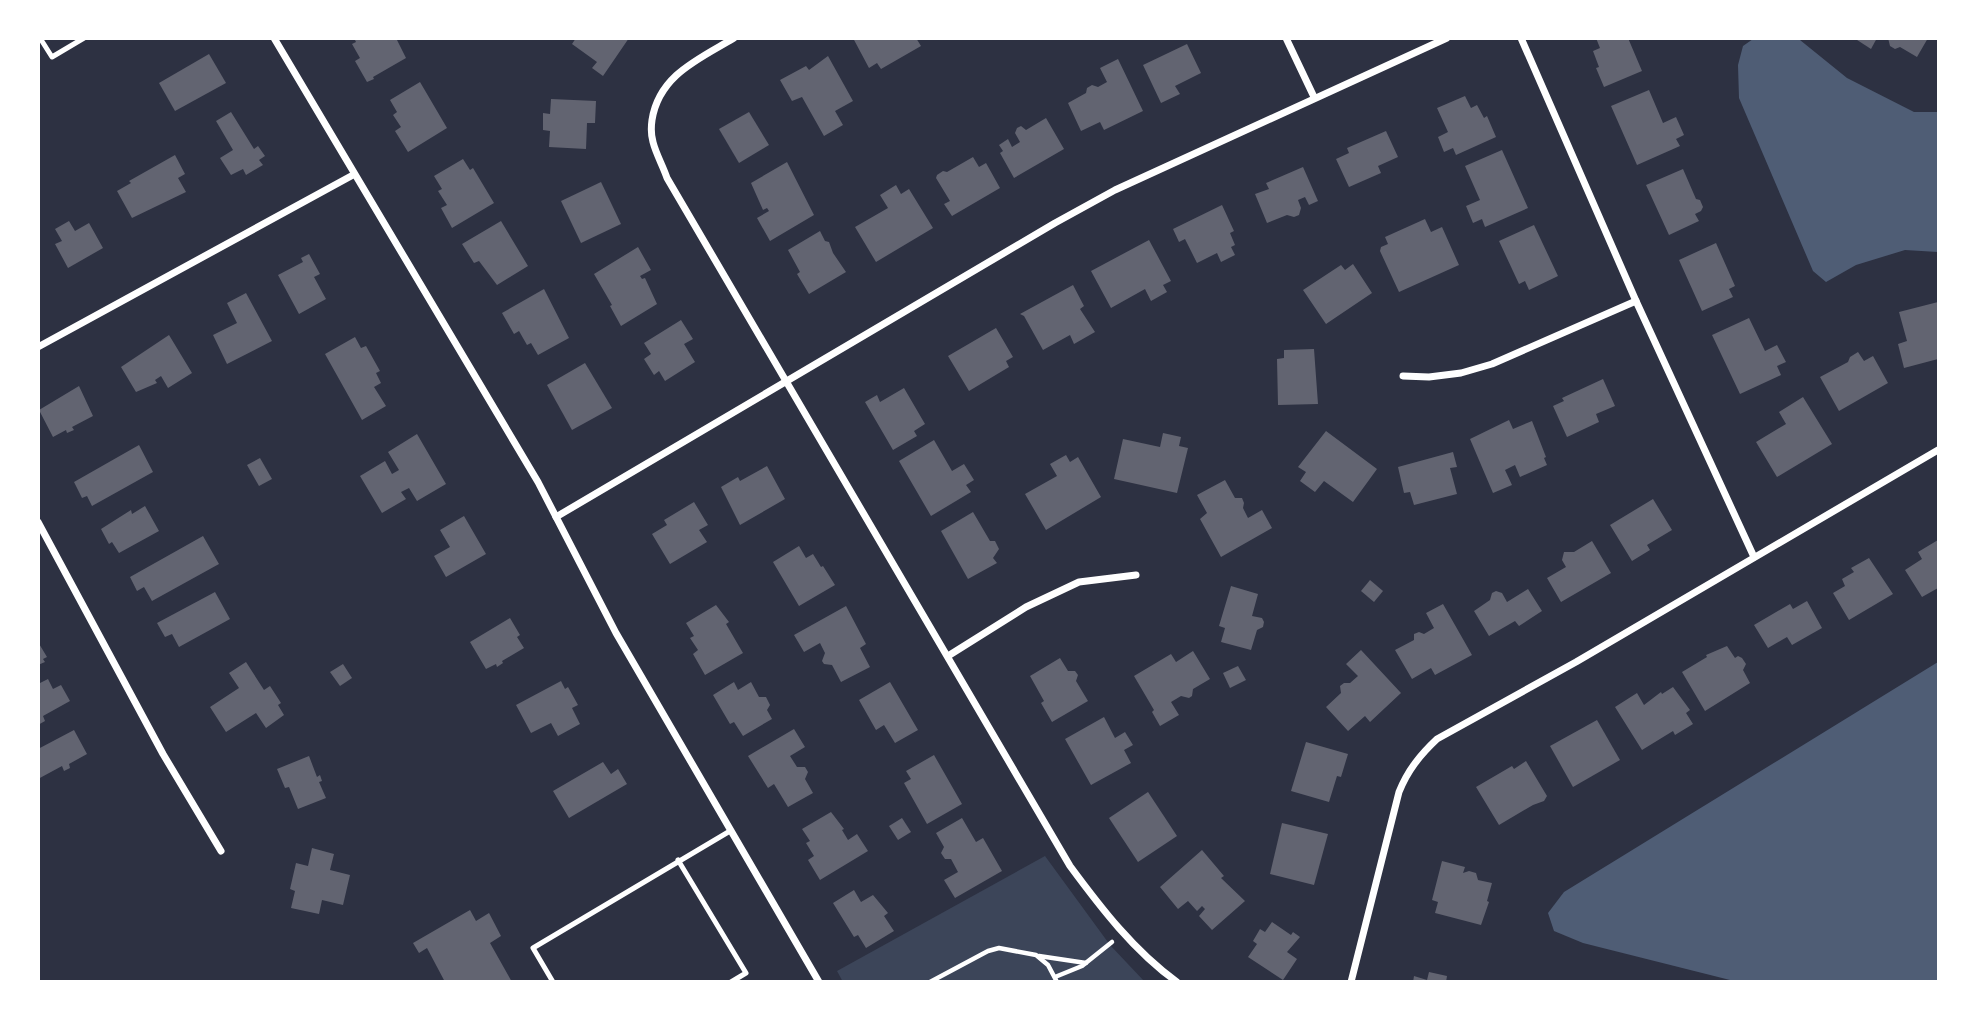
<svg xmlns="http://www.w3.org/2000/svg" width="1977" height="1020" viewBox="0 0 1977 1020" font-family="Roboto,sans-serif">
	<style>
		.green { fill: #3c4559 }
		.water { fill: #4f5d75 }
		.building { fill: #626471 }
		.lines { fill: none; stroke-linecap: round; stroke-linejoin: round }
		.path { stroke: #fff; stroke-width: 4.5 }
		.service { stroke: #fff; stroke-width: 5 }
		.minor { stroke: #fff; stroke-width: 7 }
	</style>
	<rect width="100%" height="100%" fill="#2d3142"/>
	<path class="green" d="M1045,856L1110,945L1144,981L843,982L837,971Z"/>
	<g class="water">
		<path d="M1753,39L1800,40L1847,78L1914,112H1938V252L1905,250L1856,265L1826,282L1813,271L1739,98L1738,65L1743,46Z"/>
		<path d="M1938,662V981H1734L1583,943L1554,931L1548,913L1564,892Z"/>
	</g>
	<g class="building">
		<path d="M354,38H396L406,58L373,77L374,79L367,82L355,61L360,58L352,44L356,42Z"/>
		<path d="M576,38H629L603,76L592,68L597,62L572,44Z"/>
		<path d="M853,38H916L921,46L881,69L877,63L869,68Z"/>
		<path d="M1596,38H1628L1642,71L1604,87L1596,68L1599,67L1593,51L1600,48Z"/>
		<path d="M1854,38H1877L1871,49Z"/>
		<path d="M1888,38H1928L1917,57L1900,47L1895,49L1890,46Z"/>
		<path d="M1187,44L1201,73L1175,86L1180,94L1161,103L1143,65Z"/>
		<path d="M209,54L226,83L175,111L159,83Z"/>
		<path d="M828,56L853,101L835,111L843,125L824,136L802,97L792,101L780,80L806,66L809,70Z"/>
		<path d="M1118,59L1143,111L1104,130L1100,122L1081,131L1068,103L1086,93L1087,88L1092,85L1098,87L1107,82L1100,68Z"/>
		<path d="M420,82L447,128L408,152L395,131L401,127L393,115L397,112L390,100Z"/>
		<path d="M1649,90L1663,123L1676,117L1684,135L1676,139L1680,146L1637,165L1611,106Z"/>
		<path d="M1465,96L1471,108L1477,105L1484,118L1487,116L1496,137L1456,155L1453,148L1444,152L1438,137L1448,132L1437,108Z"/>
		<path d="M551,99L596,101L595,123H587L586,149L549,147L550,131L543,130V113L550,114Z"/>
		<path d="M231,112L254,149L258,146L265,156L259,160L263,165L246,175L243,169L231,175L220,158L233,150L216,121Z"/>
		<path d="M749,112L769,145L739,163L719,129Z"/>
		<path d="M1046,118L1064,149L1014,178L1000,153L1003,151L999,145L1008,139L1012,147L1020,142L1015,133L1017,128L1021,126L1026,130Z"/>
		<path d="M1386,131L1398,157L1378,166L1381,173L1349,187L1336,159L1349,153L1347,148Z"/>
		<path d="M1502,150L1528,208L1485,227L1482,219L1473,223L1466,206L1480,200L1465,166Z"/>
		<path d="M175,155L185,174L178,178L186,192L132,218L117,191L131,183L129,181Z"/>
		<path d="M973,157L979,167L986,163L1000,188L952,216L944,204L950,201L936,178L937,175L943,171L947,172Z"/>
		<path d="M463,159L470,170L473,168L494,203L452,228L441,208L447,205L438,191L442,189L434,176Z"/>
		<path d="M787,162L814,215L770,241L757,218L769,211L767,208L763,210L751,183Z"/>
		<path d="M1303,167L1318,201L1309,205L1305,197L1298,200L1301,208L1299,215L1294,217L1287,215L1267,223L1255,194L1269,189L1266,183Z"/>
		<path d="M1683,169L1696,199L1700,200L1703,207L1701,211L1695,214L1699,221L1669,235L1646,185Z"/>
		<path d="M601,182L621,224L581,243L561,201Z"/>
		<path d="M896,185L901,194L909,189L933,228L876,262L855,227L888,208L880,195Z"/>
		<path d="M1222,205L1234,231L1230,233L1235,245L1231,247L1235,255L1221,262L1217,253L1197,263L1185,239L1179,242L1173,229Z"/>
		<path d="M1425,219L1431,232L1442,227L1459,265L1399,292L1380,251L1381,247L1388,244L1385,237Z"/>
		<path d="M69,221L75,231L89,223L103,248L68,268L55,244L62,241L55,229Z"/>
		<path d="M501,221L528,266L497,285L479,261L474,263L462,244Z"/>
		<path d="M1534,225L1558,276L1529,290L1525,281L1519,284L1499,241Z"/>
		<path d="M820,231L825,241L829,242L833,253L846,272L809,294L797,274L800,272L788,250Z"/>
		<path d="M1149,240L1171,281L1163,285L1167,292L1151,301L1145,289L1111,308L1091,271Z"/>
		<path d="M1716,243L1735,286L1729,289L1733,297L1702,311L1679,260Z"/>
		<path d="M638,247L651,270L640,276L642,279L645,278L657,304L621,326L610,306L612,305L594,274Z"/>
		<path d="M309,254L320,274L314,277L326,299L299,314L278,275L303,262L301,258Z"/>
		<path d="M1353,264L1372,293L1326,324L1303,290L1341,265L1345,270Z"/>
		<path d="M1073,285L1084,306L1080,309L1095,332L1074,344L1070,335L1043,350L1024,316L1020,314Z"/>
		<path d="M544,289L569,338L538,355L531,343L527,345L519,331L514,334L502,313Z"/>
		<path d="M246,293L272,341L227,364L213,335L237,323L227,303Z"/>
		<path d="M1938,302V359L1904,368L1898,344L1907,341L1899,312Z"/>
		<path d="M1749,318L1765,351L1777,345L1786,362L1777,366L1781,375L1740,394L1712,335Z"/>
		<path d="M681,320L693,339L684,344L695,362L665,381L659,371L654,375L644,359L651,354L644,343Z"/>
		<path d="M996,328L1013,357L1006,361L1009,367L969,391L948,356Z"/>
		<path d="M169,335L192,373L168,388L161,376L155,380L157,383L136,392L121,367Z"/>
		<path d="M355,337L361,348L366,346L380,371L376,373L381,383L374,387L386,406L362,420L325,354Z"/>
		<path d="M1314,349L1318,404L1278,405L1277,359L1284,358V350Z"/>
		<path d="M1858,352L1864,361L1873,356L1888,383L1839,411L1820,377L1848,362L1850,357Z"/>
		<path d="M585,363L612,408L572,430L547,385Z"/>
		<path d="M1603,379L1615,406L1596,414L1599,422L1567,437L1553,406L1564,401L1562,398Z"/>
		<path d="M79,386L93,416L72,427L74,430L67,433L66,430L53,437L39,410Z"/>
		<path d="M904,388L925,424L914,431L917,436L893,450L865,402L877,395L880,402Z"/>
		<path d="M1803,397L1832,444L1777,477L1756,442L1786,424L1779,412Z"/>
		<path d="M1509,420L1513,429L1532,421L1546,457L1544,458L1547,465L1520,477L1515,465L1505,470L1512,485L1493,493L1470,439Z"/>
		<path d="M1326,431L1377,469L1353,502L1324,481L1315,492L1300,481L1306,472L1298,467Z"/>
		<path d="M1163,433L1181,437L1179,446L1188,448L1177,493L1114,479L1123,439L1160,447Z"/>
		<path d="M417,434L446,484L417,501L409,488L401,492L406,499L382,513L360,476L385,461L392,474L399,470L388,452Z"/>
		<path d="M934,440L952,471L964,464L974,480L966,485L971,492L931,516L899,461Z"/>
		<path d="M139,445L153,472L92,506L87,496L82,498L74,482Z"/>
		<path d="M1453,452L1457,467L1450,468L1457,494L1414,505L1410,492L1404,493L1398,467Z"/>
		<path d="M1066,455L1070,462L1078,457L1101,497L1046,530L1025,494L1057,476L1050,464Z"/>
		<path d="M260,458L272,479L259,486L247,465Z"/>
		<path d="M767,466L785,499L740,525L721,487L738,477L740,481Z"/>
		<path d="M1225,480L1235,498H1242L1244,503L1243,508L1248,518L1262,510L1272,528L1221,557L1200,519L1207,513L1197,495Z"/>
		<path d="M1653,499L1672,530L1647,545L1650,550L1632,561L1610,525Z"/>
		<path d="M694,502L708,525L699,530L707,542L670,564L652,534L667,525L664,520Z"/>
		<path d="M145,506L159,531L119,553L112,542L109,544L101,529L131,510L132,514Z"/>
		<path d="M973,512L990,541H995L999,549L993,558L997,563L968,579L941,531Z"/>
		<path d="M464,516L486,554L446,577L434,556L450,547L440,530Z"/>
		<path d="M203,536L219,564L152,601L144,587L137,591L130,577Z"/>
		<path d="M1938,540V588L1922,597L1905,570L1922,559L1918,552Z"/>
		<path d="M1592,541L1611,573L1561,602L1547,578L1566,567L1562,560L1564,552H1574Z"/>
		<path d="M799,546L806,558L813,554L821,567L823,566L835,585L799,606L773,562Z"/>
		<path d="M1869,558L1893,594L1849,620L1833,593L1845,586L1842,579L1854,572L1851,568Z"/>
		<path d="M1370,580L1383,591L1374,602L1361,591Z"/>
		<path d="M1231,586L1258,594L1252,616L1262,618L1264,622L1263,627L1257,630L1251,650L1221,642L1225,628L1219,626Z"/>
		<path d="M1528,589L1542,611L1519,626L1515,621L1489,636L1474,611L1490,600L1492,593L1496,591L1502,593L1507,602Z"/>
		<path d="M215,592L230,619L179,647L172,634L165,637L157,623Z"/>
		<path d="M1807,601L1822,628L1792,645L1787,637L1768,648L1754,625L1790,604L1793,609Z"/>
		<path d="M1443,604L1472,655L1435,675L1431,668L1412,679L1395,650L1414,640V634L1419,632L1424,634L1434,628L1426,613Z"/>
		<path d="M716,605L729,622L726,624L743,653L705,675L693,654L698,650L690,638L694,636L686,623Z"/>
		<path d="M846,606L866,644L860,648L870,667L841,682L832,665L824,664L822,661L825,653L820,643L804,652L794,635Z"/>
		<path d="M510,618L520,635L517,637L524,648L502,661L503,663L497,667L496,664L486,669L470,642Z"/>
		<path d="M38,642L47,657L43,659L45,662L38,665Z"/>
		<path d="M1727,646L1735,658L1738,656L1742,658L1746,664L1743,670L1750,683L1705,711L1682,672L1707,657L1706,655Z"/>
		<path d="M1361,650L1401,693L1370,722L1365,716L1348,731L1326,707L1341,693L1340,686L1344,683H1350L1358,676L1346,664Z"/>
		<path d="M1193,651L1210,679L1193,689L1192,696L1189,698L1181,696L1171,702L1179,715L1160,726L1152,712L1154,710L1134,676L1171,654L1176,662Z"/>
		<path d="M1060,658L1068,671H1075L1078,675L1076,681L1088,701L1052,722L1041,703L1044,701L1030,676Z"/>
		<path d="M246,662L264,690L270,686L281,703L278,705L284,715L266,728L256,713L226,732L210,707L239,688L229,673Z"/>
		<path d="M343,664L352,678L340,686L330,672Z"/>
		<path d="M1238,666L1246,680L1230,688L1223,673Z"/>
		<path d="M48,679L53,689L61,685L70,701L43,716L45,721L38,725V684Z"/>
		<path d="M561,681L565,689L568,687L578,705L572,708L580,724L558,736L551,723L531,733L516,705Z"/>
		<path d="M734,682L738,690L751,682L759,697H766L770,705L767,710L772,719L743,736L734,722L730,724L713,695Z"/>
		<path d="M890,682L918,730L895,743L884,725L876,730L859,700Z"/>
		<path d="M1673,687L1690,710L1686,713L1693,724L1675,735L1673,731L1642,750L1615,707L1637,693L1644,705L1661,692L1662,694Z"/>
		<path d="M1104,717L1115,738L1125,732L1133,745L1124,750L1131,763L1091,785L1065,739Z"/>
		<path d="M1597,720L1620,760L1573,787L1550,746Z"/>
		<path d="M794,729L805,747L790,756L797,767H805L808,772L805,779L813,793L788,807L774,784L768,788L748,756Z"/>
		<path d="M74,730L87,754L69,764L70,768L64,771L62,766L38,779V749Z"/>
		<path d="M1306,742L1348,754L1341,777L1337,776L1329,802L1291,791Z"/>
		<path d="M934,755L962,804L927,824L904,783L911,779L906,771Z"/>
		<path d="M309,756L317,777L320,775L322,781L319,782L326,798L298,809L289,787L285,788L277,769Z"/>
		<path d="M1526,761L1547,796L1544,801L1533,805L1499,825L1476,787L1512,766L1514,769Z"/>
		<path d="M603,762L611,774L618,769L627,784L569,818L553,791Z"/>
		<path d="M1148,792L1177,836L1138,862L1109,818Z"/>
		<path d="M831,812L844,829L842,830L848,840L857,834L868,851L820,880L808,860L814,856L806,843L810,841L802,829Z"/>
		<path d="M902,818L911,832L898,840L889,826Z"/>
		<path d="M962,818L976,842L983,838L1002,871L955,898L944,880L958,872L951,859H945L941,853L944,847L936,833Z"/>
		<path d="M1282,823L1328,834L1314,885L1270,874Z"/>
		<path d="M312,848L334,854L330,870L350,875L343,905L322,900L319,914L291,908L295,891L290,889L296,863L308,866Z"/>
		<path d="M1202,850L1224,876L1221,878L1245,901L1212,930L1199,916L1205,909L1202,906L1197,911L1188,901L1178,909L1160,887Z"/>
		<path d="M1442,861L1465,867L1463,873L1469,871L1476,873L1478,880L1492,883L1487,901L1489,902L1481,925L1435,913L1438,902L1432,900Z"/>
		<path d="M854,890L861,902L873,895L888,913L884,916L894,931L866,948L858,935L854,937L833,903Z"/>
		<path d="M470,910L476,921L489,913L501,936L490,943L512,982H445L427,948L419,953L413,943Z"/>
		<path d="M1272,922L1291,935L1293,932L1300,937L1287,952L1297,959L1283,980L1248,957L1257,944L1253,941L1260,929L1265,932Z"/>
		<path d="M1429,972L1447,976L1446,982H1413L1414,976L1427,980Z"/>
	</g>
	<g class="lines">
		<g class="path">
			<path d="M1039,956L1086,963"/>
			<path d="M1055,977L1082,966L1112,942"/>
			<path d="M930,982L988,951L999,948L1036,955L1048,965L1057,982"/>
		</g>
		<g class="service">
			<path d="M40,38L52,57L84,38"/>
			<path d="M678,860L746,973L731,982"/>
			<path d="M553,982L533,948L730,831"/>
		</g>
		<g class="minor">
			<path d="M274,38L538,482L616,633L819,982"/>
			<path d="M734,38C699,59 659,75 652,120C651,127 651,135 653,142C656,154 663,166 667,178L1070,866C1101,908 1134,951 1177,982"/>
			<path d="M1286,38L1314,97"/>
			<path d="M1521,38L1636,301L1754,557"/>
			<path d="M38,347L353,175"/>
			<path d="M1403,376L1429,377L1461,373L1492,364L1636,301"/>
			<path d="M556,517L1055,223L1115,190L1447,38"/>
			<path d="M38,522L163,754L221,851"/>
			<path d="M948,656L1026,607L1079,582L1136,575"/>
			<path d="M1351,982L1399,792C1408,770 1420,755 1437,739L1576,662L1938,450"/>
		</g>
	</g>
	<rect width="1977" height="1020" fill="none" stroke="#ffffff" stroke-width="80"/>
</svg>
